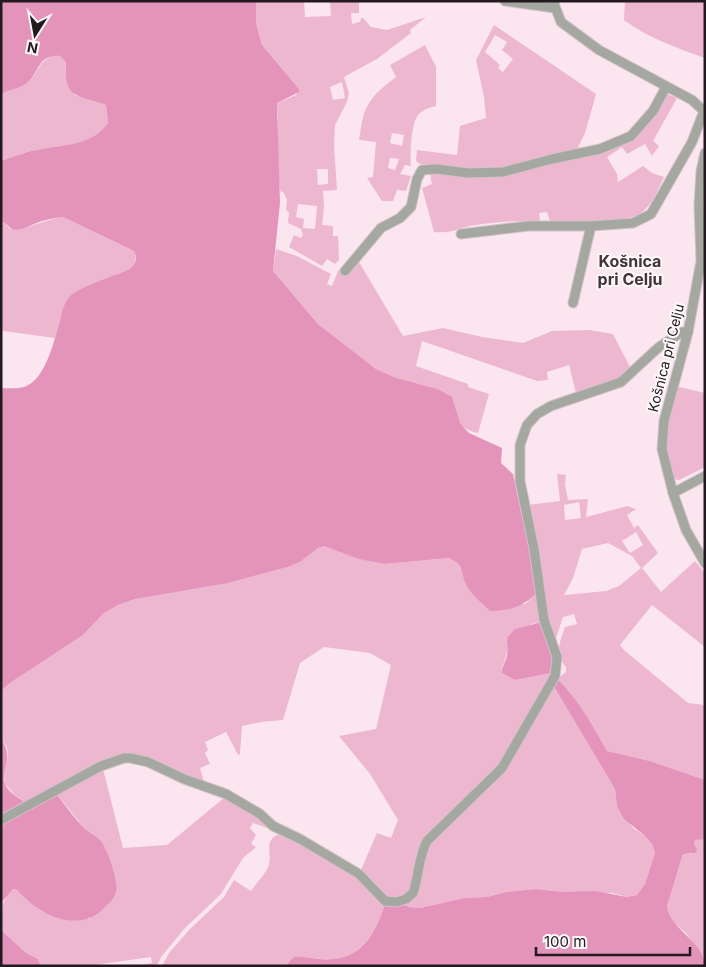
<svg xmlns="http://www.w3.org/2000/svg" width="706" height="967" viewBox="0 0 706 967" font-family="Inter,sans-serif">
	<style>
		.green { fill: #eeb7d0; fill-rule: evenodd }
		.forest { fill: #e493ba }
		.lines { fill: none; stroke-linecap: round; stroke-linejoin: round }
		.minor-casing { stroke: #d4c1c9; stroke-width: 11 }
		.minor { stroke: #a5a8a1; stroke-width: 9 }
		.labels { text-anchor: middle; stroke-width: 4; stroke-linejoin: round; paint-order: stroke }
		.street-label { font-size: 14px; fill: #221a1e; stroke: #fdf8fa }
		.quarter-label { font-size: 16px; font-weight: bold; fill: #423239; stroke: #fdf8fa }
	</style>
	<rect width="100%" height="100%" fill="#fbe6ef"/>
	<g class="green">
		<path d="M256,1H304L305,17L331,16L330,1H359V13H351L352,24L360,22L361,18H363L371,27L387,30L426,17L410,30L411,33L377,59L344,77L349,93L347,102L335,125L334,146L337,190L323,191L324,207L322,225L333,226V236H338L339,260L335,264L327,259L322,266L289,247L294,235L301,238L303,235L301,229L288,223L289,212L286,210L287,200L284,193L280,191L277,159L278,120L277,103L296,95L299,89L262,45L256,23ZM342,82L345,98L333,100L330,87ZM317,169H328V184L318,185ZM298,204L317,206L315,229L303,228L304,219L296,217Z"/>
		<path d="M625,1H705V58C677,48 648,38 624,20Z"/>
		<path d="M494,25L596,94L585,133L577,149L497,170H473L437,165L420,164L416,161L417,150L457,155L460,126L486,118L484,97L476,60ZM495,35L507,42L502,50L513,59L503,72L498,68L500,65L485,52Z"/>
		<path d="M425,45L436,67V106C431,107 422,110 418,115C411,124 410,154 411,166L405,165L400,174L411,176L406,191L397,190L393,201H382L367,178L373,177L376,142L359,140C361,129 362,114 368,105C374,93 386,85 396,77L390,65ZM392,133L404,135L402,146L390,143ZM390,158L399,159L395,170L388,168Z"/>
		<path d="M54,55L60,56L66,62L65,72L75,95L106,105L108,123C92,145 67,144 42,149C28,151 15,156 1,161V94C9,89 19,88 27,83C39,74 37,61 54,55Z"/>
		<path d="M663,92L677,98L653,141L659,146L652,156L645,144L627,154L622,147L607,157L617,174L618,182L643,166L652,173L664,177C658,189 653,204 641,213C627,224 570,221 550,221L547,212L539,213L540,221C518,221 498,221 476,225C459,227 454,234 434,232L422,188L432,184L429,169L474,175L618,140L633,129Z"/>
		<path d="M63,217L134,251C138,259 135,262 130,269L78,291L60,321L55,338L3,331L1,326V220C5,223 9,229 13,230C16,231 53,218 63,217Z"/>
		<path d="M276,249L297,256L331,274L327,284L332,286L338,271L356,257L403,336L443,328L482,337L523,343L552,331L589,330L613,334L630,367L622,377L601,385L576,393L569,365L547,372L548,380L537,381L422,341L416,366L468,384V387L489,394L478,433C462,429 457,423 455,406L376,369L318,324L273,271Z"/>
		<path d="M675,386L705,393V467L679,480L673,479C671,471 668,462 667,453C664,430 670,408 675,386Z"/>
		<path d="M557,474L566,475L565,484L568,500L588,499L586,517L627,506L636,509L627,515L634,528L638,525L658,553L642,568L661,592L695,561L705,573V647L652,605L620,645L624,650L688,703L705,705V780L650,761L607,751L592,725L557,679L566,672V667C554,655 560,641 565,627L577,624L574,614L563,617L555,641L547,618L527,505L560,501ZM579,502L581,518L565,520L564,505ZM636,532L643,545L630,553L622,541ZM608,543L632,556L641,568L619,586L606,591L564,595L573,578L582,549Z"/>
		<path d="M324,546L385,564L449,558C466,566 462,579 472,593L525,604L536,594L542,622L532,624L507,638C508,649 507,657 502,667L515,680L551,673L500,768L423,842L414,870L412,888L404,898H387L360,872L377,833L391,838L398,820L370,774L339,736L376,729L391,665L370,653L324,647L300,663L283,720L261,722L242,726L240,754L238,755L226,732L205,742L208,750L205,753L210,764L200,768L204,782L118,756L109,758L25,802L14,794L5,784L4,773L8,756L7,747L1,739V691L10,683L83,635L104,613L118,605L135,599L300,562L318,548Z"/>
		<path d="M553,685L615,789L617,806L633,828L645,836L652,844L655,853L645,884L637,895L627,897L612,893L564,892L536,889L506,892L487,897L464,898L420,908L407,907L406,905L411,900L428,842L481,792Z"/>
		<path d="M103,769L123,848L167,845L225,797L261,821L267,828L253,823L250,828L256,835L251,844L256,847L243,858L221,894L185,928L161,957L157,966H133L152,963L151,957L88,966H41L38,959L26,953L1,930C1,912 0,901 13,889L17,890L26,899L40,910L61,919H89L108,904L100,840L85,829L56,793Z"/>
		<path d="M277,835C293,837 340,864 353,875C364,884 375,894 385,904C375,935 359,963 321,959C308,958 295,954 285,966H162L169,953L190,929L224,897L234,880L251,891C256,883 267,873 269,864C272,852 264,842 277,835Z"/>
		<path d="M703,838L705,839V959L686,933L670,919L667,913V906L683,854H692L695,840Z"/>
	</g>
	<g class="forest">
		<path d="M1,1H256V23L262,45L299,89V92L277,103L280,203L273,271L318,324L376,369L396,378L437,389L452,397L460,423L469,433L502,448L501,463L513,474L524,525L533,558L536,594C520,608 511,610 490,611C482,603 470,594 466,584C460,571 465,566 449,558L385,564L359,559L324,546L318,548L300,562L287,567L227,583L135,599L118,605L104,613L83,635L10,683L1,691V388C9,388 17,389 24,387C46,380 54,340 60,321C62,312 64,303 70,296C81,286 115,276 130,269C136,262 138,259 134,251L63,217C53,218 43,220 34,224C26,227 22,230 13,230L1,220V161C15,156 28,151 42,149C67,144 92,145 108,123L106,105C78,95 63,99 66,62L60,56C36,53 40,76 24,85C17,89 8,90 1,94Z"/>
		<path d="M542,622L553,657L551,673L515,680L502,673C502,666 505,663 507,656C508,650 507,644 507,638L515,629Z"/>
		<path d="M557,679C578,699 593,726 607,751L650,761L705,780V839L695,840L694,844L697,850L695,853L683,854L667,906C668,928 705,942 705,966H285L294,957C307,956 320,961 333,959C364,957 377,929 385,904L398,906L406,905L408,907L420,908L464,898L487,897L506,892L536,889L564,892L595,891L627,897L637,895L645,884L655,853L652,844L645,836L624,819L617,806L615,789L553,685Z"/>
		<path d="M1,739C15,759 0,768 5,784C8,792 19,798 25,802L1,814Z"/>
		<path d="M56,793C65,805 74,818 85,829C90,833 96,836 100,840C107,848 115,873 116,883C118,893 113,900 106,906C101,911 95,917 87,919C60,926 34,909 17,890L13,889L1,903V824Z"/>
		<path d="M1,930L26,953L38,959L41,966H1Z"/>
	</g>
	<g class="lines">
		<g class="minor-casing">
			<g id="minor">
				<path d="M505,1L555,8"/>
				<path d="M553,1L561,22L599,50L692,100L705,112"/>
				<path d="M705,153L701,171L699,205L701,261L688,332L664,421L662,449L673,493L686,530L705,563"/>
				<path d="M461,234L528,226H591L633,223L651,214L692,142L704,111"/>
				<path d="M345,271L381,228L400,218L411,207L417,179L422,170L437,169L468,173L503,172L552,159L600,149L631,136L653,111L666,87"/>
				<path d="M573,303L591,226"/>
				<path d="M673,493L705,476"/>
				<path d="M1,820L101,766L124,758H130L148,762L184,779L226,794L260,814L273,826L300,839L359,874L385,901L396,902L406,899L413,893C419,876 418,858 427,841L502,768L555,676L557,657L544,620L534,549L520,481V445L527,425L537,414L551,406L621,382L659,347L682,332H688"/>
			</g>
		</g>
		<use href="#minor" class="minor"/>
	</g>
	<g class="labels">
		<g class="street-label">
			<text transform="translate(666 358) rotate(-76)" y="5">Košnica pri Celju</text>
		</g>
		<g class="quarter-label">
			<text x="630" y="267">Košnica<tspan x="630" dy="18">pri Celju</tspan></text>
		</g>
	</g>
	<rect width="706" height="967" fill="none" stroke="#221a1e" stroke-width="5"/>
	<g transform="translate(35 35) rotate(191)" stroke="#fdf8fa" stroke-width="4" paint-order="stroke">
	<path d="M0-4L9 19L0 12L-9 19Z" fill="#221a1e"/>
	<text y="-8" font-size="14" font-weight="bold" text-anchor="middle" fill="#221a1e">N</text>
	</g>
	<path d="M536 947v8h154v-8" fill="none" stroke="#221a1e" stroke-width="2.5"/>
	<text x="544" y="947" font-size="15" fill="#221a1e" stroke="#fdf8fa" stroke-width="4" paint-order="stroke">100 m</text>
</svg>
